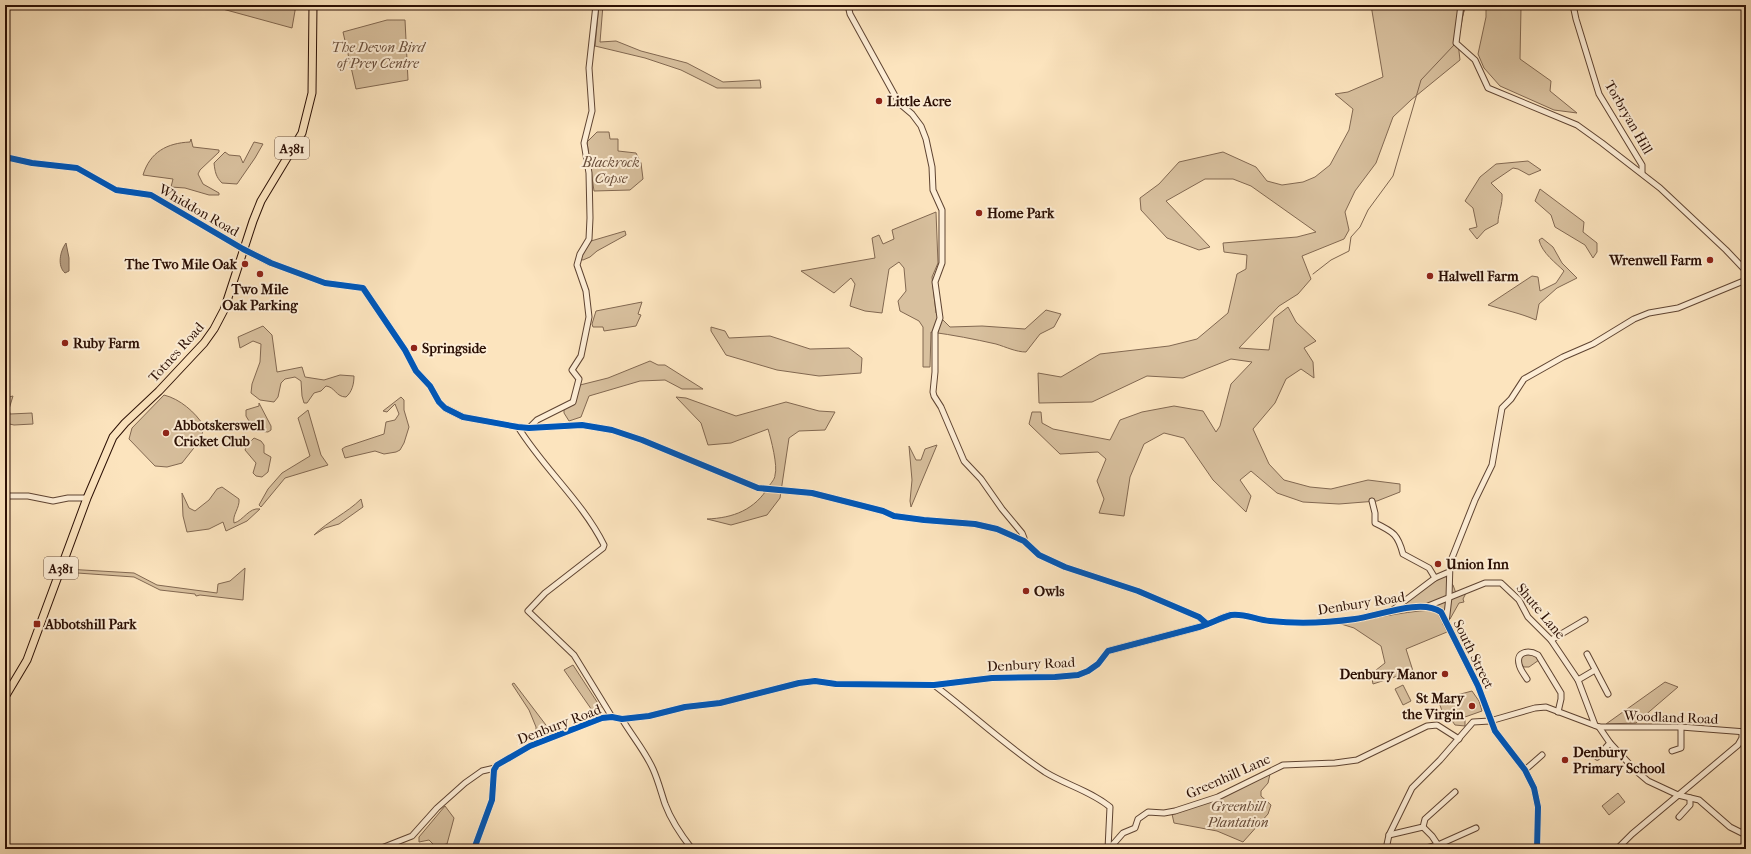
<svg xmlns="http://www.w3.org/2000/svg" width="1751" height="854" viewBox="0 0 1751 854" font-family="'IM FELL French Canon',serif">
	<style>
		.green { fill: #d8c09e; stroke: #826851 }
		.water { fill: #b59c7f; stroke: #7e644e }
		.lines { fill: none; stroke-linecap: round; stroke-linejoin: round }
		.stream { stroke: #7e644e; stroke-width: 1 }
		.minor-casing { stroke: #5f4432; stroke-width: 7 }
		.major-casing { stroke: #2b0f04; stroke-width: 9 }
		.minor { stroke: #fdedd5; stroke-width: 5 }
		.major { stroke: #fce4be; stroke-width: 7 }
		.cycleway-casing { stroke: #fdedd5; stroke-width: 8 }
		.cycleway { stroke: #0057b8; stroke-width: 6 }
		.poi-dot { fill: #8f2418; stroke: #fdedd5; stroke-width: 1.5 }
		.labels { text-anchor: middle; stroke-width: 4; stroke-linejoin: round; paint-order: stroke }
		.shield { fill: #fdedd5; stroke: #6a5243; stroke-width: 1 }
		.shield-label { font-size: 13px; font-weight: bold; fill: #2b0f04 }
		.park-label { font-size: 14px; font-style: italic; fill: #684d3a; stroke: #fdedd5 }
		.poi-label { font-size: 14px; font-weight: bold; fill: #2b0f04; stroke: #fdedd5; text-anchor: start }
		.street-label { font-size: 14px; fill: #2b0f04; stroke: #fdedd5 }
	</style>
	<rect width="100%" height="100%" fill="#fce4be"/>
	<filter id="stains"><feTurbulence type="fractalNoise" baseFrequency=".005" numOctaves="4"/><feColorMatrix values="0 0 0 0 .2 0 0 0 0 .09 0 0 0 0 .02 0 0 0 .5 -.17"/></filter>
	<radialGradient id="worn" r=".72"><stop offset=".6" stop-color="#630" stop-opacity="0"/><stop offset="1" stop-color="#630" stop-opacity=".3"/></radialGradient>
	<g class="green">
		<path d="M208,5H296L292,28Z"/>
		<path d="M599,5H603L600,42L616,41L641,51L687,63L723,82L760,80L761,88H717L681,70L645,58L595,46Z"/>
		<path d="M1371,5H1466L1457,34L1460,60L1411,100L1393,117L1376,163L1355,191L1345,212L1349,230L1344,239L1302,256L1311,279L1298,294L1279,306L1239,348L1269,350L1274,318L1288,307L1296,322L1316,341L1304,348L1313,362L1314,378L1301,369L1286,379L1275,403L1253,429L1269,464L1284,480L1310,487L1331,489L1368,480L1400,484V492L1377,501L1339,504L1303,502L1277,493L1251,471L1240,480L1251,496L1246,512L1213,480L1184,438L1164,433L1144,444L1130,477L1124,516L1099,513L1104,499L1097,481L1106,459L1098,452L1060,454L1029,424L1032,412H1041L1042,423L1053,429L1110,440L1120,420L1142,412L1174,406L1203,411L1216,432L1220,426L1231,384L1252,362L1231,359L1183,378L1147,376L1092,402L1039,403L1038,373L1061,377L1100,354L1169,346L1197,339L1228,313L1237,274L1246,269L1247,255L1224,252L1223,243L1297,237L1316,232L1251,186L1233,179H1205L1166,201L1210,247L1199,250L1167,238L1141,210L1140,198L1159,184L1179,162L1223,152L1256,167L1267,181L1282,185L1303,182L1315,177L1330,165L1349,130L1353,109L1335,94L1348,92L1383,77Z"/>
		<path d="M1486,5H1517L1521,8L1520,59L1551,81L1550,91L1577,113L1554,110L1500,86L1484,68L1478,54L1486,17Z"/>
		<path d="M387,20H405L408,80L356,89L343,32Z"/>
		<path d="M597,132H609L610,139H618V151L636,153L641,163L643,179L630,190L594,191L587,142Z"/>
		<path d="M191,139L193,147L219,150V152L200,170L198,174L203,184L219,193V195H209L185,188L171,187L173,179L143,175C150,152 167,143 190,142Z"/>
		<path d="M254,142L263,144L255,158L237,184L222,183C216,177 215,172 214,163L225,152L229,155L240,156L243,163Z"/>
		<path d="M1528,161L1541,170L1529,175L1518,169L1513,168L1491,183L1502,194C1503,204 1498,213 1498,223L1485,230L1477,239L1469,229L1477,227L1473,208L1465,201L1480,177L1496,164Z"/>
		<path d="M1540,189L1584,222L1583,232L1597,243V252L1593,258L1585,245L1555,227L1551,215L1535,201Z"/>
		<path d="M936,212L938,263L932,277L936,313L950,327L982,326L1025,329L1046,310L1061,314L1054,327L1040,334L1026,352C1016,352 1006,347 996,344C974,339 953,335 931,332L930,367H923V327L919,321L900,311L898,301L906,291L904,268L899,262L889,269L882,313L865,311L850,306L855,284L851,278L834,293L801,271L875,258L872,238L879,235L883,244L894,239L892,230Z"/>
		<path d="M625,231L626,235L597,251L590,257L583,260L579,259L591,241Z"/>
		<path d="M1542,238L1553,247L1562,263L1577,278L1557,288L1539,304L1536,320C1520,313 1504,310 1488,305L1532,276L1538,277L1540,291L1556,283L1564,271C1556,263 1542,253 1539,240Z"/>
		<path d="M642,302L638,314L641,315L636,326L604,331L603,327H593L592,324L596,311Z"/>
		<path d="M263,326L272,335L277,372L302,367L305,377L324,380L340,375L354,376C354,384 352,392 346,397C336,397 335,387 326,386L321,391L314,393L307,403H304L302,396L301,381L295,377L285,379L281,383L278,397L274,402L260,400L251,393L252,384L260,362L261,344L253,341L240,348L238,337Z"/>
		<path d="M711,327L725,331L729,338L770,336L810,349L849,348L862,358L861,373L819,376L777,370L726,355L711,331Z"/>
		<path d="M650,361L658,365H665L703,389H682L665,380L640,381L589,396L581,417L569,421L564,413V409L575,401L580,385L608,378Z"/>
		<path d="M164,395C180,399 195,412 204,426L201,439L182,463L167,467L155,466L129,439L132,428Z"/>
		<path d="M13,396L9,409L10,414L32,413L33,424L14,425L5,423V398Z"/>
		<path d="M401,397L404,400V410L409,427L404,443L400,450L396,452L384,454L375,451L345,458L342,449L345,447L384,434L386,422L395,420L399,414L395,404L387,412L383,411Z"/>
		<path d="M676,397L686,398L736,416L786,402L819,411L835,412L825,430L799,431L789,438L780,498L767,515L731,525L707,519C733,518 755,510 769,486C771,483 775,479 775,475C778,466 771,439 768,429L731,443L708,445L701,423Z"/>
		<path d="M259,403L271,426V430L268,432C259,432 250,424 246,416V410L259,406Z"/>
		<path d="M308,410L321,455L328,465L285,478L261,507L259,505L268,489L282,473L310,456L298,418Z"/>
		<path d="M254,438L261,441L264,445V453L271,457L268,472L262,477L256,476L253,473L256,463L245,450L247,445Z"/>
		<path d="M937,445L911,507L910,501L912,480L909,446L916,460H921L925,449Z"/>
		<path d="M222,487L239,499C240,508 232,515 234,523C243,521 249,507 260,509L247,521L226,531L223,522L209,529L187,532L183,516L182,493L189,508L195,511L209,500L217,489Z"/>
		<path d="M361,499L363,507L339,524L325,528L314,535C328,521 347,513 361,499Z"/>
		<path d="M245,568L243,600L200,595L196,596L195,594L160,590L134,577L63,572L66,569L134,573L157,585L217,593L218,584L230,581Z"/>
		<path d="M1445,576L1453,585L1457,596L1466,591V593L1463,599L1464,602L1459,603L1450,619L1445,616L1441,609C1426,603 1412,606 1396,609L1434,580Z"/>
		<path d="M1431,610L1437,612L1447,632L1406,649L1413,671L1373,684L1371,674L1385,663L1381,646L1354,628L1338,623C1369,620 1400,612 1431,610Z"/>
		<path d="M1532,653L1539,660L1529,667H1524C1520,663 1520,660 1523,655Z"/>
		<path d="M573,665L601,708L594,713L564,670Z"/>
		<path d="M1665,682L1678,687L1636,723L1606,724Z"/>
		<path d="M514,683L552,733L536,742V727L529,710L512,684Z"/>
		<path d="M1403,685L1411,701L1403,705L1395,689Z"/>
		<path d="M1472,691L1479,701L1482,711L1465,717V726L1455,725L1448,715L1444,716L1438,700Z"/>
		<path d="M1270,774L1268,783L1261,791V796L1271,805L1268,814L1243,842L1217,831L1174,823L1172,814Z"/>
		<path d="M1618,793L1625,802L1609,815L1602,806Z"/>
		<path d="M445,806L454,818L447,844L435,846L429,840L419,842V837Z"/>
	</g>
	<path class="water" d="M66,243L69,258V271L65,273C57,266 60,251 66,243Z"/>
	<g class="lines">
		<g class="stream">
			<path d="M1458,41L1465,5"/>
			<path d="M1313,274L1331,260L1349,251L1351,237L1360,227L1368,210L1393,176L1421,80L1454,45"/>
		</g>
		<g class="minor-casing">
			<g id="minor">
				<path d="M848,5L850,14L899,103L912,114L921,126L926,139L932,167L933,190L942,210V263L935,282L940,318L935,332V372L933,392L934,396L941,407L964,461L981,479L1002,509L1022,533L1024,538V541"/>
				<path d="M1461,5L1456,43L1475,60L1488,88L1577,125L1602,143L1660,188L1726,250L1746,271"/>
				<path d="M1573,5L1576,19L1599,94L1642,165V173"/>
				<path d="M5,157L32,163L77,168L116,190L151,195L243,249L271,263L325,283L363,288L405,350L416,371L430,386L439,402L445,408L463,417L518,427L529,428L582,425L612,430L642,440L758,488L812,493L883,511L894,516L924,520L975,524L997,529L1024,541L1039,555L1065,567L1138,591L1199,617L1207,624"/>
				<path d="M518,427C544,469 582,501 604,545L603,548L545,593L528,611L574,655L612,717"/>
				<path d="M529,428L537,420L573,402L579,379L572,370L581,356L589,317L586,291L577,265L580,254L589,239L590,218L589,173L584,143L592,111L589,68L596,5"/>
				<path d="M5,496H28L53,501L68,498H87"/>
				<path d="M1372,501L1375,513V523C1394,532 1398,535 1403,554L1429,568L1435,578"/>
				<path d="M1428,606L1485,583H1501L1519,600L1528,617L1551,640L1578,680L1595,725"/>
				<path d="M1390,612L1435,578L1449,572"/>
				<path d="M1446,623L1449,597L1450,563L1475,500L1492,465L1502,408L1511,399L1524,379L1563,357L1593,344L1634,319L1649,313L1678,308L1746,280"/>
				<path d="M1551,640L1585,620"/>
				<path d="M1587,654L1608,694"/>
				<path d="M1527,679C1524,674 1520,670 1519,664C1516,651 1529,650 1538,655L1561,693V699L1558,712"/>
				<path d="M1578,680L1595,670"/>
				<path d="M934,685C971,713 1006,746 1045,772C1066,785 1091,791 1110,807L1108,849"/>
				<path d="M622,719C632,736 645,751 653,769C658,780 661,792 665,804C671,820 681,835 692,849"/>
				<path d="M1599,727L1610,743L1635,770L1648,781L1678,795L1699,800L1730,827L1746,835"/>
				<path d="M1672,751L1681,748V727"/>
				<path d="M1597,757L1610,743"/>
				<path d="M1525,770L1542,755"/>
				<path d="M1679,817L1690,805V798"/>
				<path d="M1423,827L1432,836L1438,845"/>
				<path d="M1389,835L1423,827L1425,819L1455,792"/>
				<path d="M379,849L412,836L437,808L465,783L482,771L495,768"/>
				<path d="M474,849L492,800L494,770L497,765L530,746L602,718L612,717L622,719L649,716L685,707L720,703L799,683L815,681L836,684L934,685L992,678L1055,677L1078,675L1088,671L1098,664L1108,651C1138,643 1169,635 1199,627C1210,624 1220,618 1231,615C1244,613 1257,620 1270,621C1298,624 1326,623 1355,619C1378,616 1421,598 1441,612L1478,686L1495,731L1525,770L1534,788L1538,807L1537,849"/>
				<path d="M1109,849L1123,833L1135,828L1138,819L1148,812L1164,813L1175,811L1218,797L1283,765L1335,763L1357,760L1427,726L1437,725L1459,739"/>
				<path d="M1386,849L1389,835L1412,788L1440,760L1473,722L1490,721L1535,708L1546,707L1599,727H1681L1746,732"/>
				<path d="M1422,849L1438,845L1476,828"/>
				<path d="M1617,849L1632,834L1738,745L1742,738V732"/>
			</g>
		</g>
		<g class="major-casing">
			<path id="major" d="M5,697L27,660L87,498L113,437L125,423L159,391L204,343L214,329L224,310L253,221L261,201L302,133L312,93L313,5"/>
		</g>
		<use href="#minor" class="minor"/>
		<use href="#major" class="major"/>
		<g class="cycleway-casing">
			<g id="cycleway">
				<path d="M5,157L32,163L77,168L116,190L151,195L243,249L271,263L325,283L363,288L405,350L416,371L430,386L439,402L445,408L463,417L518,427L529,428L582,425L612,430L642,440L758,488L812,493L883,511L894,516L924,520L975,524L997,529L1024,541L1039,555L1065,567L1138,591L1199,617L1207,624"/>
				<path d="M474,849L492,800L494,770L497,765L530,746L602,718L612,717L622,719L649,716L685,707L720,703L799,683L815,681L836,684L934,685L992,678L1055,677L1078,675L1088,671L1098,664L1108,651C1138,643 1169,635 1199,627C1210,624 1220,618 1231,615C1244,613 1257,620 1270,621C1298,624 1326,623 1355,619C1378,616 1421,598 1441,612L1478,686L1495,731L1525,770L1534,788L1538,807L1537,849"/>
			</g>
		</g>
		<use href="#cycleway" class="cycleway"/>
	</g>
	<g class="poi-dot">
		<circle cx="879" cy="101" r="4"/>
		<circle cx="979" cy="213" r="4"/>
		<circle cx="1710" cy="260" r="4"/>
		<circle cx="245" cy="264" r="4"/>
		<circle cx="260" cy="274" r="4"/>
		<circle cx="1430" cy="276" r="4"/>
		<circle cx="65" cy="343" r="4"/>
		<circle cx="414" cy="348" r="4"/>
		<circle cx="166" cy="433" r="4"/>
		<circle cx="1438" cy="564" r="4"/>
		<circle cx="1026" cy="591" r="4"/>
		<rect x="33" y="620" width="8" height="8" rx="2"/>
		<circle cx="1445" cy="674" r="4"/>
		<circle cx="1472" cy="706" r="4"/>
		<circle cx="1565" cy="760" r="4"/>
	</g>
	<g class="labels">
		<g class="shield">
			<rect x="275" y="137" width="34" height="22" rx="3"/>
			<rect x="44" y="557" width="34" height="22" rx="3"/>
		</g>
		<g class="shield-label">
			<text x="292" y="153">A381</text>
			<text x="61" y="573">A381</text>
		</g>
		<g class="park-label">
			<text x="378" y="52">The Devon Bird<tspan x="378" dy="16">of Prey Centre</tspan></text>
			<text x="611" y="167">Blackrock<tspan x="611" dy="16">Copse</tspan></text>
			<text x="1238" y="811">Greenhill<tspan x="1238" dy="16">Plantation</tspan></text>
		</g>
		<g class="poi-label">
			<text x="887" y="106">Little Acre</text>
			<text x="987" y="218">Home Park</text>
			<text x="1702" y="265" text-anchor="end">Wrenwell Farm</text>
			<text x="237" y="269" text-anchor="end">The Two Mile Oak</text>
			<text x="1438" y="281">Halwell Farm</text>
			<text x="260" y="294" text-anchor="middle">Two Mile<tspan x="260" dy="16">Oak Parking</tspan></text>
			<text x="73" y="348">Ruby Farm</text>
			<text x="422" y="353">Springside</text>
			<text x="174" y="430">Abbotskerswell<tspan x="174" dy="16">Cricket Club</tspan></text>
			<text x="1446" y="569">Union Inn</text>
			<text x="1034" y="596">Owls</text>
			<text x="45" y="629">Abbotshill Park</text>
			<text x="1437" y="679" text-anchor="end">Denbury Manor</text>
			<text x="1464" y="703" text-anchor="end">St Mary<tspan x="1464" dy="16">the Virgin</tspan></text>
			<text x="1573" y="757">Denbury<tspan x="1573" dy="16">Primary School</tspan></text>
		</g>
		<g class="street-label">
			<text transform="translate(1629 117) rotate(60)" y="5">Torbryan Hill</text>
			<text transform="translate(199 210) rotate(30)" y="5">Whiddon Road</text>
			<text transform="translate(176 352) rotate(-48)" y="5">Totnes Road</text>
			<text transform="translate(1361 603) rotate(-9)" y="5">Denbury Road</text>
			<text transform="translate(1541 611) rotate(50)" y="5">Shute Lane</text>
			<text transform="translate(1474 654) rotate(64)" y="5">South Street</text>
			<text transform="translate(1031 664) rotate(-3)" y="5">Denbury Road</text>
			<text transform="translate(1671 717) rotate(2)" y="5">Woodland Road</text>
			<text transform="translate(559 724) rotate(-21)" y="5">Denbury Road</text>
			<text transform="translate(1228 776) rotate(-24)" y="5">Greenhill Lane</text>
		</g>
	</g>
	<rect width="1751" height="854" fill="none" stroke="#fce4be" stroke-width="20"/>
	<rect x="6" y="6" width="1739" height="842" fill="none" stroke="#2b0f04" stroke-width="2"/>
	<rect x="10" y="10" width="1731" height="834" fill="none" stroke="#2b0f04"/>
	<rect width="100%" height="100%" filter="url(#stains)"/>
	<rect width="100%" height="100%" fill="url(#worn)"/>
</svg>
